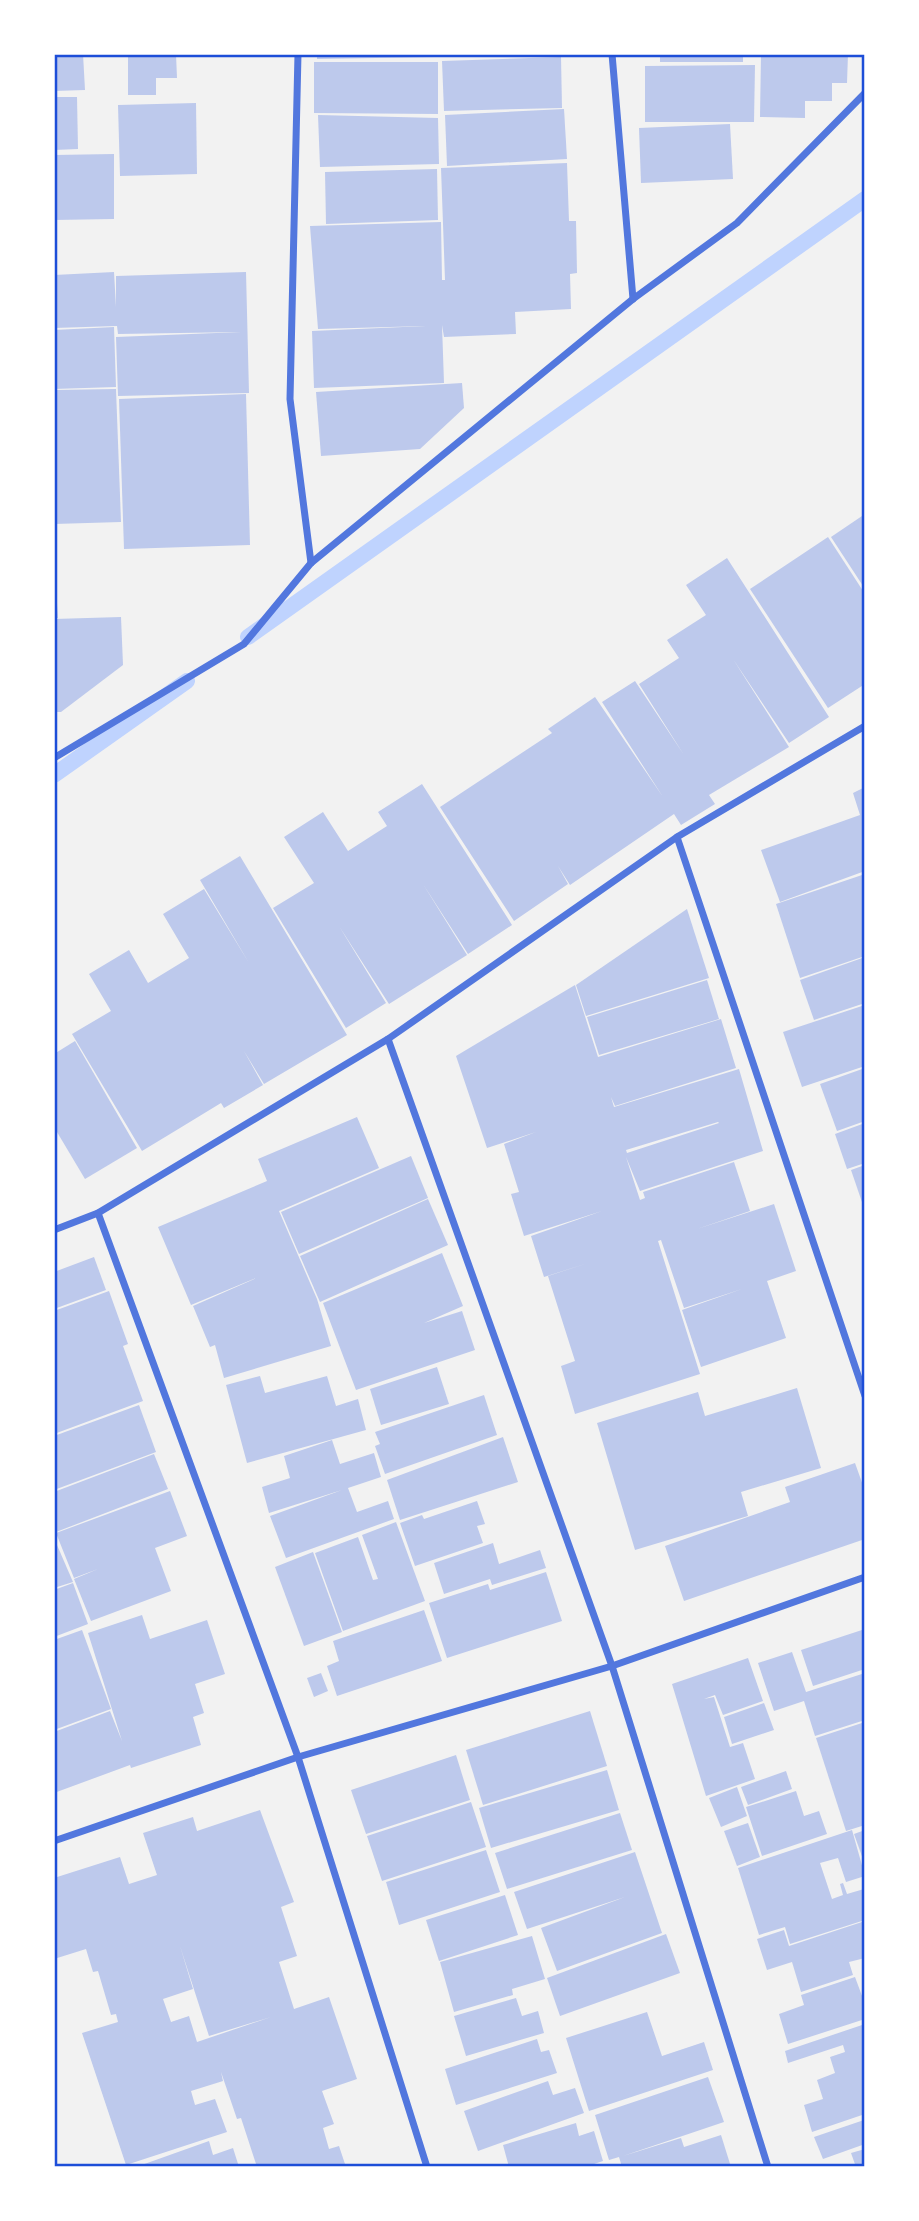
<svg xmlns="http://www.w3.org/2000/svg" width="919" height="2221" viewBox="0 0 919 2221" font-family="'Libre Baskerville',serif">
	<style>
		.lines { fill: none; stroke-linecap: round; stroke-linejoin: round }
		.stream { stroke: #bfd3fe; stroke-width: 16 }
		.building { fill: #bdc9ec; fill-rule: evenodd }
		.minor { stroke: #5277de; stroke-width: 7 }
		.neatline { fill: none; stroke: #1d4ed8; stroke-width: 2.5 }
	</style>
	<rect width="100%" height="100%" fill="#f2f2f2"/>
	<g class="lines">
		<g class="stream">
			<path d="M248,637L865,199"/>
			<path d="M54,775L187,681"/>
		</g>
	</g>
	<g class="building">
		<path d="M54,54H83L85,90L54,91Z"/>
		<path d="M128,54H176L177,78H156V95H128Z"/>
		<path d="M317,54H435V57L317,59Z"/>
		<rect x="660" y="54" width="83" height="8"/>
		<path d="M761,54H848L847,83H832V101H805V118L760,117Z"/>
		<path d="M561,57L562,108L444,111L442,61Z"/>
		<path d="M314,62H438V114L314,113Z"/>
		<path d="M755,65L754,122H645V66Z"/>
		<path d="M54,97H77L78,149L54,150Z"/>
		<path d="M196,103L197,174L120,176L118,105Z"/>
		<path d="M564,109L567,159L447,166L445,115Z"/>
		<path d="M318,115L438,118L439,164L320,167Z"/>
		<path d="M730,124L733,179L641,183L639,128Z"/>
		<path d="M114,154V219L54,220V155Z"/>
		<path d="M567,163L569,221H576L577,273L570,274L571,309L515,312L516,334L444,337L442,325L444,383L314,388L312,331L426,326L318,329L310,226L441,222L442,280H445L441,168Z"/>
		<path d="M437,169L438,220L326,224L325,172Z"/>
		<path d="M114,272L116,307V276L246,272L249,393L118,396L116,337L241,332L118,334L117,326L54,328V275Z"/>
		<path d="M114,327L116,387L54,389V330Z"/>
		<path d="M462,383L464,408L420,449L321,456L316,392Z"/>
		<path d="M116,389L121,522L54,524V390Z"/>
		<path d="M246,394L250,545L124,549L119,399Z"/>
		<path d="M865,514V589L831,537Z"/>
		<path d="M828,537L865,594V684L828,708L750,589Z"/>
		<path d="M727,558L829,717L789,743L733,659L789,747L709,795L715,804L681,825L674,814L570,885L558,866L568,884L514,921L440,807L552,733L548,729L595,697L663,797L602,702L635,681L684,755L639,684L679,658L667,640L706,615L686,585Z"/>
		<path d="M54,588H56L58,618H54Z"/>
		<path d="M121,617L123,665L61,712H54V619Z"/>
		<path d="M422,784L512,925L468,954L423,884L467,955L389,1004L339,926L386,1003L346,1028L273,908L314,883L284,837L323,812L348,851L387,826L378,812Z"/>
		<path d="M865,787V871L780,902L761,850L860,815L853,793Z"/>
		<path d="M240,856L347,1035L264,1084L244,1051L263,1085L224,1108L221,1103L180,1128L155,1086L180,1128L142,1151L72,1034L111,1011L89,974L129,950L148,983L189,958L163,914L204,889L249,963L200,880Z"/>
		<path d="M865,874V956L800,978L776,904Z"/>
		<path d="M687,909L709,978L586,1016L576,985Z"/>
		<path d="M865,957V1003L814,1020L800,980Z"/>
		<path d="M707,980L719,1019L599,1055L587,1017Z"/>
		<path d="M575,985L598,1057L721,1019L736,1068L615,1106L611,1097L614,1107L739,1069L763,1151L640,1191L626,1157L640,1200L645,1198L643,1192L734,1162L750,1211L697,1229L774,1204L796,1271L767,1281L786,1338L701,1367L682,1310L742,1289L684,1308L661,1240L658,1241L700,1374L575,1414L561,1366L575,1361L548,1276L588,1263L544,1277L531,1236L602,1211L524,1236L511,1194L519,1192L504,1144L536,1132L487,1148L456,1056ZM718,1122L719,1123L627,1153L626,1150Z"/>
		<path d="M865,1005V1066L802,1087L783,1032Z"/>
		<path d="M75,1041L137,1148L85,1179L54,1127V1054Z"/>
		<path d="M865,1068V1121L837,1131L820,1084Z"/>
		<path d="M357,1117L379,1168L279,1211L317,1299L331,1346L224,1378L215,1345L210,1347L193,1306L261,1276L191,1305L158,1227L267,1181L258,1159Z"/>
		<path d="M865,1123V1163L847,1169L835,1134Z"/>
		<path d="M411,1156L428,1198L299,1254L281,1212Z"/>
		<path d="M865,1165V1208H864L851,1170Z"/>
		<path d="M428,1199L448,1245L320,1302L300,1256Z"/>
		<path d="M442,1253L463,1306L424,1323L462,1311L475,1350L356,1390L323,1303Z"/>
		<path d="M94,1257L106,1290L54,1309V1272Z"/>
		<path d="M109,1291L128,1344L123,1346L143,1401L54,1434V1311Z"/>
		<path d="M437,1367L449,1404L381,1425L370,1389Z"/>
		<path d="M260,1376L265,1393L327,1376L336,1406L358,1399L366,1430L247,1463L226,1385Z"/>
		<path d="M797,1388L821,1468L741,1492L748,1516L635,1550L597,1423L698,1392L705,1416Z"/>
		<path d="M484,1395L497,1435L385,1474L375,1446L380,1444L375,1432Z"/>
		<path d="M139,1405L156,1452L54,1490V1436Z"/>
		<path d="M503,1437L518,1482L400,1520L387,1480Z"/>
		<path d="M332,1440L340,1464L374,1453L381,1477L348,1488L357,1512L388,1501L394,1519L286,1558L270,1516L342,1490L269,1513L262,1487L290,1478L284,1456Z"/>
		<path d="M154,1454L168,1489L56,1532L54,1492Z"/>
		<path d="M855,1463L865,1491V1539L684,1601L665,1546L790,1502L785,1487Z"/>
		<path d="M170,1491L187,1536L155,1548L171,1591L91,1621L74,1579L98,1569L74,1578L56,1533Z"/>
		<path d="M477,1501L485,1524L477,1526L483,1543L415,1566L400,1523L422,1515L424,1519Z"/>
		<path d="M396,1522L425,1601L343,1631L315,1553L358,1537L373,1580L378,1579L362,1535Z"/>
		<path d="M54,1538L73,1582L54,1588Z"/>
		<path d="M493,1543L499,1564L540,1550L546,1568L492,1585L490,1579L444,1594L434,1563Z"/>
		<path d="M313,1552L342,1632L304,1646L275,1567Z"/>
		<path d="M546,1572L562,1621L447,1658L429,1603L488,1584L490,1590Z"/>
		<path d="M73,1583L88,1624L54,1637V1590Z"/>
		<path d="M424,1610L442,1661L337,1696L327,1666L339,1661L333,1641Z"/>
		<path d="M142,1615L150,1639L207,1620L225,1674L195,1684L204,1713L193,1717L201,1745L131,1768L130,1765L54,1793V1732L110,1711L122,1741L88,1633Z"/>
		<path d="M865,1629V1669L813,1686L801,1650Z"/>
		<path d="M82,1630L111,1709L54,1730V1640Z"/>
		<path d="M792,1652L806,1692L865,1673V1720L815,1736L804,1701L774,1711L758,1663Z"/>
		<path d="M748,1658L763,1701L723,1715L715,1695L704,1699L714,1697L730,1747L743,1743L755,1779L706,1796L672,1684Z"/>
		<path d="M321,1673L328,1691L314,1697L307,1678Z"/>
		<path d="M764,1703L774,1730L732,1744L724,1717Z"/>
		<path d="M590,1711L607,1766L483,1805L466,1750Z"/>
		<path d="M865,1722V1825L846,1831L816,1738Z"/>
		<path d="M456,1755L470,1800L366,1834L351,1790Z"/>
		<path d="M607,1770L619,1810L491,1848L479,1808Z"/>
		<path d="M786,1771L792,1789L748,1805L741,1787Z"/>
		<path d="M737,1787L747,1816L721,1827L709,1798Z"/>
		<path d="M796,1791L804,1816L819,1811L827,1834L762,1856L746,1807Z"/>
		<path d="M471,1802L486,1847L382,1881L367,1836Z"/>
		<path d="M260,1810L294,1902L281,1907L297,1956L279,1962L294,2009L329,1997L357,2079L322,2091L334,2124L323,2128L329,2149L339,2146L346,2167H257L241,2118L237,2119L221,2072L223,2081L191,2091L195,2105L215,2099L227,2132L126,2165L82,2033L118,2022L116,2014L111,2015L98,1971L93,1972L86,1949L54,1959V1878L120,1857L129,1884L157,1875L143,1833L193,1817L197,1831ZM180,1946L209,2036L271,2017L197,2042L189,2016L171,2022L163,1999L193,1989Z"/>
		<path d="M620,1813L632,1850L507,1889L495,1853Z"/>
		<path d="M748,1823L760,1857L737,1866L724,1831Z"/>
		<path d="M852,1830L865,1876L846,1882L838,1858L820,1863L832,1899L843,1895L840,1884L843,1883L847,1894L864,1889L865,1920L790,1944L785,1927L759,1935L738,1868Z"/>
		<path d="M865,1830V1862H864L854,1834Z"/>
		<path d="M486,1850L500,1892L399,1925L386,1882Z"/>
		<path d="M635,1852L662,1933L557,1971L541,1928L625,1897L527,1929L514,1892Z"/>
		<path d="M505,1895L518,1935L439,1961L426,1920Z"/>
		<path d="M865,1921V1958L849,1962L853,1975L801,1992L792,1962L767,1970L757,1939L784,1930L789,1946Z"/>
		<path d="M666,1934L680,1973L560,2016L547,1978Z"/>
		<path d="M532,1936L545,1979L512,1989L513,1995L454,2012L440,1962Z"/>
		<path d="M855,1977L865,2004V2019L788,2044L779,2014L804,2005L801,1995Z"/>
		<path d="M516,1998L522,2016L538,2011L544,2033L466,2056L454,2016Z"/>
		<path d="M647,2012L662,2056L704,2042L713,2070L589,2111L566,2038Z"/>
		<path d="M865,2024V2114L812,2132L804,2105L823,2099L817,2080L835,2073L830,2057L845,2052L843,2045L788,2063L785,2051Z"/>
		<path d="M537,2039L541,2052L549,2050L557,2073L456,2105L445,2069Z"/>
		<path d="M708,2077L724,2122L623,2156L681,2138L684,2147L721,2135L731,2167H622L619,2157L609,2160L595,2115Z"/>
		<path d="M548,2081L553,2095L575,2088L584,2113L478,2151L464,2111Z"/>
		<path d="M864,2120L865,2144L823,2159L814,2137Z"/>
		<path d="M576,2123L579,2136L594,2131L603,2161L585,2167H509L503,2145Z"/>
		<path d="M209,2141L213,2155L233,2148L239,2167H136Z"/>
		<path d="M865,2149V2167H856L851,2153Z"/>
	</g>
	<g class="lines">
		<g class="minor">
			<path d="M298,54L290,399L311,563"/>
			<path d="M612,54L633,299"/>
			<path d="M54,758L244,644L311,563L633,299L737,223L865,93"/>
			<path d="M677,837L865,1396"/>
			<path d="M388,1039L612,1666L768,2167"/>
			<path d="M98,1213L298,1757L427,2167"/>
			<path d="M54,1230L98,1213L388,1039L677,837L865,726"/>
			<path d="M54,1841L298,1757L612,1666L865,1577"/>
		</g>
	</g>
	<rect width="919" height="2221" fill="none" stroke="#ffffff" stroke-width="112"/>
	<rect x="56" y="56" width="807" height="2109" class="neatline"/>
</svg>
